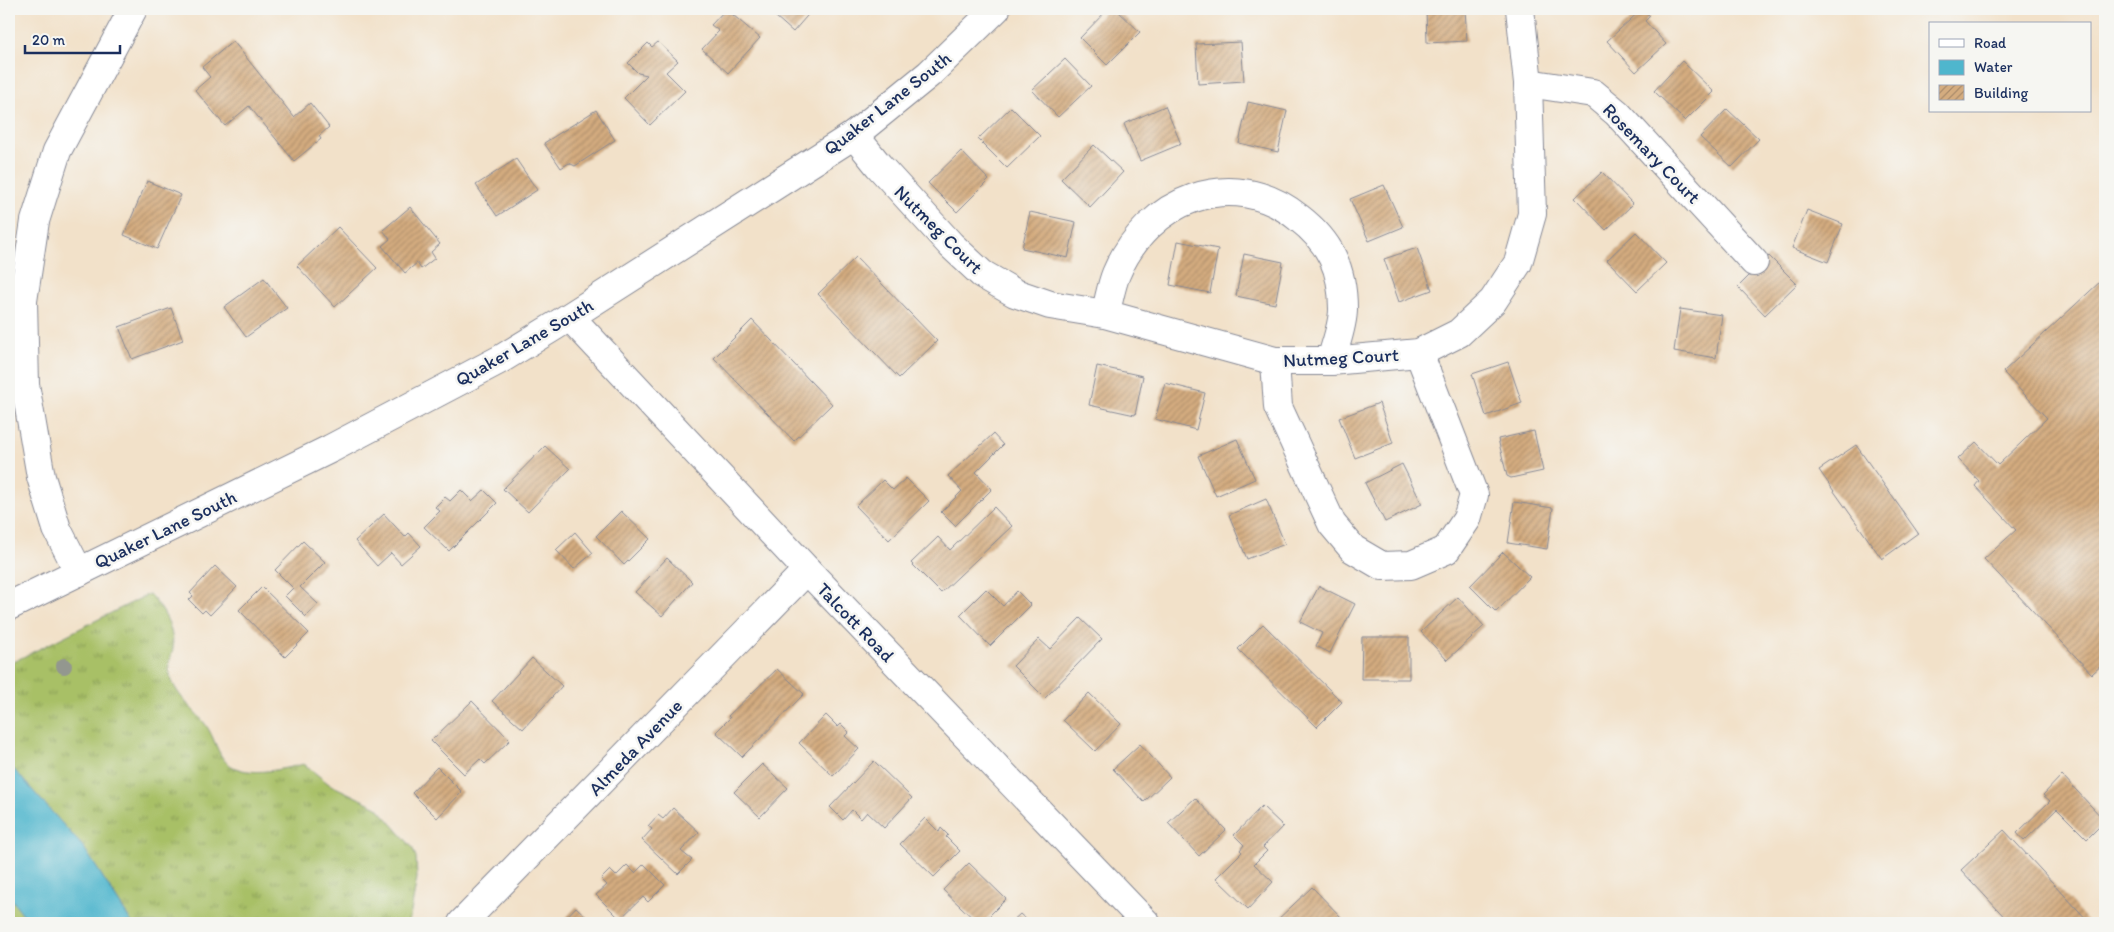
<svg xmlns="http://www.w3.org/2000/svg" width="2114" height="932" viewBox="0 0 2114 932" font-family="Itim,sans-serif">
	<style>
		.grass { fill: url(#grass-tufts); stroke: #627862 }
		.water { fill: #4fb6cd; stroke: #357296 }
		.building { fill: url(#building-hatch) }
		.lines { fill: none; stroke-linecap: round; stroke-linejoin: round }
		.minor-casing { stroke: #868894; stroke-width: 30 }
		.major-casing { stroke: #868894; stroke-width: 30 }
		.minor { stroke: #fff; stroke-width: 28 }
		.major { stroke: #fff; stroke-width: 28 }
		.tree { fill: #93978f }
		.labels { text-anchor: middle; stroke-width: 5; stroke-linejoin: round; paint-order: stroke }
		.street-label { font-size: 19px; fill: #1b2f5e; stroke: #f6f6f2 }
	</style>
	<defs>
		<pattern id="grass-tufts" width="24" height="20" patternUnits="userSpaceOnUse" patternTransform="scale(1.25)"><rect width="24" height="20" fill="#a8c066"/><path d="M3 7l-1-3M5 7V3M7 7l1-3M15 17l-1-3M17 17v-4M19 17l1-3" fill="none" stroke="#889c57"/></pattern>
		<pattern id="building-hatch" width="6" height="6" patternUnits="userSpaceOnUse" patternTransform="scale(1.25)"><rect width="6" height="6" fill="#d4ac7f"/><path d="M-1 1l2-2M0 6l6-6M5 7l2-2" fill="none" stroke="#ab8c6b"/></pattern>
	</defs>
	<rect width="100%" height="100%" fill="#f6f6f2"/>
	<filter id="ink" filterUnits="userSpaceOnUse"><feTurbulence type="fractalNoise" baseFrequency=".02" numOctaves="2"/><feDisplacementMap in="SourceGraphic" scale="10" xChannelSelector="R" yChannelSelector="G"/><feConvolveMatrix kernelMatrix="1 2 1 2 8 2 1 2 1" color-interpolation-filters="sRGB"/></filter>
	<filter id="wash" filterUnits="userSpaceOnUse"><feTurbulence type="fractalNoise" baseFrequency=".0096" numOctaves="4" result="noise"/><feDisplacementMap in="SourceGraphic" scale="20" xChannelSelector="R" yChannelSelector="G"/><feGaussianBlur stdDeviation="1.12" result="paint"/><feColorMatrix in="noise" values="0 0 0 0 0 0 0 0 0 0 0 0 0 0 0 0 0 1.4 0 .05"/><feComposite in="paint" operator="in"/></filter>
	<g filter="url(#wash)">
		<rect width="100%" height="100%" fill="#f2e1c9"/>
		<g class="grass">
			<path d="M149,594C164,610 173,625 173,648C172,655 168,663 169,670C172,691 189,705 202,720C213,732 215,748 224,760C242,780 282,769 304,764L329,784L377,807L412,847L416,857L417,878L409,923H132L84,848L9,764V664Z"/>
			<path d="M9,896L30,923H9Z"/>
		</g>
		<path class="water" d="M9,764L84,848L132,923H30L9,896Z"/>
		<g id="blocks">
			<g class="building">
				<path d="M726,9L760,38L728,73L702,49L719,31L711,25Z"/>
				<path d="M767,9H813L793,32Z"/>
				<path d="M1108,9H1116L1140,32L1107,65L1080,38Z"/>
				<path d="M1426,9H1465L1467,41L1427,43Z"/>
				<path d="M1642,9L1650,16L1645,21L1666,44L1636,72L1607,41Z"/>
				<path d="M233,41L294,117L310,103L329,127L319,136L321,139L294,161L249,106L225,126L195,90L210,77L202,67Z"/>
				<path d="M658,42L678,61L666,72L685,91L650,125L624,98L647,75L638,73L628,63L648,43L652,47Z"/>
				<path d="M1241,42L1244,81L1198,84L1196,44Z"/>
				<path d="M1065,59L1091,86L1058,117L1032,90Z"/>
				<path d="M1682,61L1714,92L1685,121L1654,91Z"/>
				<path d="M1248,102L1287,111L1278,152L1239,143Z"/>
				<path d="M1165,106L1181,144L1140,161L1124,124Z"/>
				<path d="M1011,107L1040,136L1007,168L978,139Z"/>
				<path d="M1727,109L1759,139L1732,167L1700,137Z"/>
				<path d="M596,110L615,140L575,166L569,163L561,168L544,143Z"/>
				<path d="M1094,145L1123,172L1090,207L1061,179Z"/>
				<path d="M961,151L989,180L957,212L928,183Z"/>
				<path d="M516,159L537,190L497,216L476,185Z"/>
				<path d="M1602,172L1633,204L1606,230L1575,198Z"/>
				<path d="M147,181L181,195L157,249L124,235Z"/>
				<path d="M1384,185L1403,227L1369,241L1350,199Z"/>
				<path d="M410,207L440,244L431,252L435,258L421,269L417,263L405,273L382,246L390,239L383,230Z"/>
				<path d="M1807,210L1843,224L1828,262L1792,248Z"/>
				<path d="M1030,212L1076,222L1068,258L1022,248Z"/>
				<path d="M338,227L377,268L335,307L297,266Z"/>
				<path d="M1636,232L1666,263L1637,291L1607,260Z"/>
				<path d="M1178,241L1218,249L1210,293L1170,285Z"/>
				<path d="M1417,248L1432,290L1399,302L1384,259Z"/>
				<path d="M1244,254L1283,262L1275,304L1236,296Z"/>
				<path d="M1769,256L1797,284L1765,315L1738,287Z"/>
				<path d="M856,257L937,341L899,378L818,294Z"/>
				<path d="M264,278L287,308L246,337L224,307Z"/>
				<path d="M2102,280L2105,283V662L2092,674L1984,559L2016,530L1975,486L1979,481L1958,459L1976,442L1998,465L2047,418L2003,372Z"/>
				<path d="M171,308L183,340L132,359L119,327Z"/>
				<path d="M1680,309L1722,315L1716,358L1674,351Z"/>
				<path d="M752,320L832,404L794,441L714,358Z"/>
				<path d="M1508,362L1522,403L1486,416L1472,374Z"/>
				<path d="M1097,366L1143,376L1135,415L1089,405Z"/>
				<path d="M1165,383L1205,393L1196,430L1155,419Z"/>
				<path d="M1379,403L1393,443L1355,458L1339,418Z"/>
				<path d="M1534,431L1543,471L1511,478L1507,476L1498,439Z"/>
				<path d="M993,434L1003,445L976,472L992,489L955,526L941,512L962,491L948,476Z"/>
				<path d="M1237,439L1255,479L1216,496L1198,456Z"/>
				<path d="M1856,445L1918,533L1882,559L1819,470Z"/>
				<path d="M545,446L570,469L528,512L503,489Z"/>
				<path d="M1402,464L1422,504L1385,522L1365,483Z"/>
				<path d="M906,478L929,501L889,540L856,506L883,480L893,490Z"/>
				<path d="M461,490L472,501L484,490L497,503L449,551L424,527L440,511L435,507L445,497L450,501Z"/>
				<path d="M1266,499L1285,544L1247,559L1229,515Z"/>
				<path d="M1514,502L1553,508L1547,549L1508,543Z"/>
				<path d="M994,507L1012,526L941,593L911,563L938,537L950,550Z"/>
				<path d="M621,511L650,539L624,565L596,536Z"/>
				<path d="M384,514L405,537L409,533L421,546L401,564L391,553L377,566L355,541Z"/>
				<path d="M575,532L593,553L574,569L556,550Z"/>
				<path d="M303,541L325,562L300,587L318,604L306,617L285,596L293,588L275,570Z"/>
				<path d="M1503,552L1530,577L1496,612L1470,586Z"/>
				<path d="M667,558L692,582L662,616L635,592Z"/>
				<path d="M215,566L237,587L210,615L205,610L202,613L189,600L193,596L190,593Z"/>
				<path d="M1319,586L1355,604L1330,653L1316,646L1322,633L1300,622Z"/>
				<path d="M262,587L309,633L285,657L239,610Z"/>
				<path d="M986,589L1003,606L1017,591L1031,605L990,646L960,615Z"/>
				<path d="M1458,597L1484,626L1447,660L1421,632Z"/>
				<path d="M1080,618L1102,639L1045,698L1013,666L1039,639L1050,649Z"/>
				<path d="M1263,624L1342,702L1317,727L1238,649Z"/>
				<path d="M1362,637H1409V679H1361Z"/>
				<path d="M532,658L562,686L523,729L492,701Z"/>
				<path d="M777,669L804,694L742,757L716,732L730,718L728,716Z"/>
				<path d="M1089,693L1121,724L1095,751L1063,720Z"/>
				<path d="M472,701L510,740L485,764L480,759L464,774L431,741Z"/>
				<path d="M826,715L838,727L841,724L849,732L845,736L859,749L833,776L799,743Z"/>
				<path d="M1140,744L1170,777L1144,802L1113,769Z"/>
				<path d="M874,761L912,798L884,828L867,812L861,819L852,810L843,820L830,807Z"/>
				<path d="M762,764L788,788L760,817L734,792Z"/>
				<path d="M437,767L462,792L437,818L412,793Z"/>
				<path d="M2062,775L2105,821L2087,839L2057,809L2024,841L2017,833L2050,801L2043,795Z"/>
				<path d="M1195,798L1226,830L1199,856L1168,823Z"/>
				<path d="M1262,806L1283,826L1263,847L1267,851L1254,864L1273,882L1248,909L1216,878L1242,852L1240,850L1244,845L1234,835Z"/>
				<path d="M673,808L699,832L681,851L692,860L678,874L642,840L652,829L648,826L658,815L663,819Z"/>
				<path d="M925,818L939,832L941,828L948,835L946,837L960,851L934,877L900,844Z"/>
				<path d="M2004,830L2090,923H2010L1961,870Z"/>
				<path d="M969,863L1006,899L982,923H978L943,890Z"/>
				<path d="M644,864L665,885L648,902L643,897L620,919L596,895L607,885L601,879L610,870L616,876L627,865L635,873Z"/>
				<path d="M1312,887L1343,919L1339,923H1274Z"/>
				<path d="M576,907L593,923H561Z"/>
				<path d="M1020,914L1030,923H1010Z"/>
			</g>
		</g>
	</g>
	<g filter="url(#ink)">
		<use href="#blocks" fill-opacity="0" stroke="#868894" stroke-width="1"/>
		<g class="lines">
			<g class="minor-casing">
				<g id="minor">
					<path d="M1528,83L1593,93L1617,113L1754,262"/>
					<path d="M854,135L879,166L951,245L982,274L1015,293L1050,305L1105,314L1275,361H1331L1419,353L1459,333L1493,301L1518,263L1532,214L1528,83L1520,9"/>
					<path d="M1105,314C1109,301 1111,286 1116,274C1147,200 1232,164 1299,218C1330,242 1343,269 1343,309C1343,326 1335,345 1331,361"/>
					<path d="M570,317L807,570L1146,923"/>
					<path d="M1275,361L1278,407L1332,524L1353,549L1382,566L1411,565L1446,550L1467,519L1474,495L1419,353"/>
					<path d="M462,923L807,570"/>
				</g>
			</g>
			<g class="major-casing">
				<g id="major">
					<path d="M79,572L57,529L41,477L25,384L23,301L35,221L57,151L133,9"/>
					<path d="M9,606L330,449L501,359L555,326L854,135L929,74L996,9"/>
				</g>
			</g>
			<use href="#minor" class="minor"/>
			<use href="#major" class="major"/>
		</g>
		<circle class="tree" cx="64" cy="666" r="8"/>
	</g>
	<g class="labels">
		<g class="street-label">
			<text transform="translate(887 103) rotate(-38)" y="7">Quaker Lane South</text>
			<text transform="translate(1652 153) rotate(46)" y="7">Rosemary Court</text>
			<text transform="translate(939 229) rotate(45)" y="7">Nutmeg Court</text>
			<text transform="translate(524 342) rotate(-30)" y="7">Quaker Lane South</text>
			<text transform="translate(1341 357) rotate(-3)" y="7">Nutmeg Court</text>
			<text transform="translate(165 529) rotate(-26)" y="7">Quaker Lane South</text>
			<text transform="translate(856 622) rotate(46)" y="7">Talcott Road</text>
			<text transform="translate(635 747) rotate(-46)" y="7">Almeda Avenue</text>
		</g>
	</g>
	<rect width="2114" height="932" fill="none" stroke="#f6f6f2" stroke-width="30"/>
	<rect x="1929" y="22" width="162" height="90" fill="#f6f6f2" stroke="#9ea6b7"/>
	<rect x="1939" y="39" width="25" height="8" fill="#ffffff" stroke="#9ea6b7"/>
	<text x="1974" y="48" font-size="15" fill="#1b2f5e">Road</text>
	<rect x="1939" y="60" width="25" height="15" fill="#4fb6cd" stroke="#9ea6b7"/>
	<text x="1974" y="72" font-size="15" fill="#1b2f5e">Water</text>
	<rect x="1939" y="85" width="25" height="15" fill="url(#building-hatch)" stroke="#9ea6b7"/>
	<text x="1974" y="98" font-size="15" fill="#1b2f5e">Building</text>
	<path d="M25 45v8h95v-8" fill="none" stroke="#1b2f5e" stroke-width="2.5"/>
	<text x="32" y="45" font-size="15" fill="#1b2f5e" stroke="#f6f6f2" stroke-width="4" paint-order="stroke">20 m</text>
</svg>
